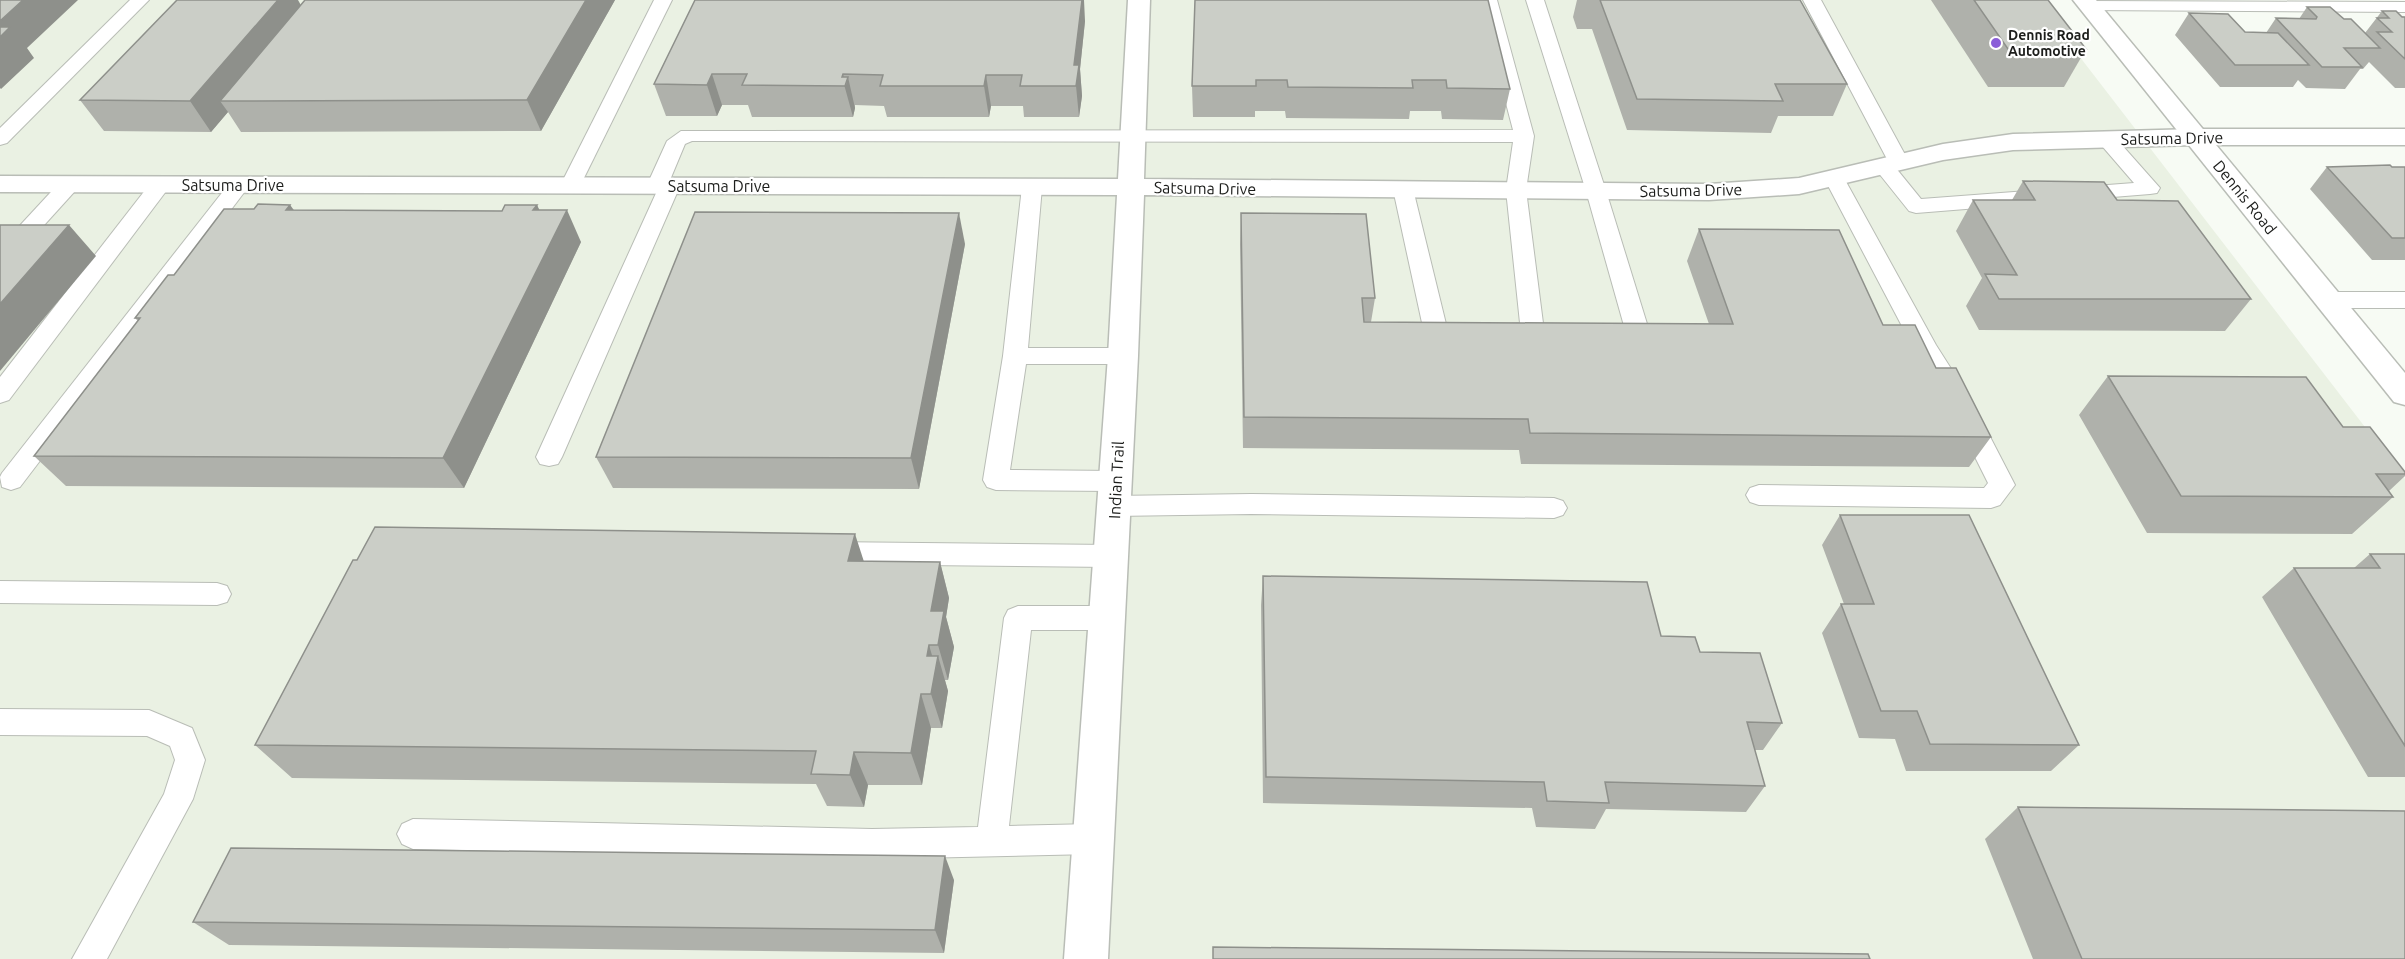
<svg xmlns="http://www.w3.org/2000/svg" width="2405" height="959" viewBox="0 0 2405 959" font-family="Ubuntu,sans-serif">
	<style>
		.built { fill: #eaf1e3 }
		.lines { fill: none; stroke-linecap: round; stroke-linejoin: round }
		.service-casing { stroke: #b9bdb6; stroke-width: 2 }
		.minor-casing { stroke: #b9bdb6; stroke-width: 3 }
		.tertiary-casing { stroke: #b9bdb6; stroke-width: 3 }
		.service { fill: #fff; fill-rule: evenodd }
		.minor { fill: #fff; fill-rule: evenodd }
		.tertiary { fill: #fff; fill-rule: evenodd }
		.wall { fill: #afb1ab }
		.shaded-wall { fill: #8e908b }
		.building { fill: #cbcec7; stroke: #8e908b; stroke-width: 1.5 }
		.poi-dot { fill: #8b5ed8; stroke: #fff; stroke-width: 2 }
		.labels { text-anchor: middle; stroke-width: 4.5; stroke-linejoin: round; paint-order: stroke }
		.far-poi-label { font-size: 14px; font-weight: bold; fill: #1c1d1b; stroke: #fff; text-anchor: start }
		.street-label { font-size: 16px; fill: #1c1d1b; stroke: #fff }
	</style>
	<rect width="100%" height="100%" fill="#f7fbf4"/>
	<path class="built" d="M0,0H2036L2405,479V959H0Z"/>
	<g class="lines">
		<g class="service-casing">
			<g id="service">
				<path d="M130,0H149L7,143L0,145V128Z"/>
				<path d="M654,0H672L580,186L577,191L570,192L563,191L560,186Z"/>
				<path d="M1479,0H1497L1534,136L1526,190L1544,331L1540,337L1532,339L1498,337L1494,331L1498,325L1520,323L1506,190L1513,142L692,141L685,144L670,180L677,181L680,186L562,457L558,464L549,466L540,464L536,457L657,191L650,190L647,185L667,141L681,131L1513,130Z"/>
				<path d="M1526,0H1544L1606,191L1652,340L1648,346L1640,348L1632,346L1628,340L1586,191Z"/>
				<path d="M1803,0H1821L1909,162L1906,166L1895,167L1921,199L2134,183L2096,139L2099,135H2113L2160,188L2157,193L2150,194L1916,213L1909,211L1873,166L1876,162L1888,161Z"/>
				<path d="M2089,1L2405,2V12L2083,10L2080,6L2083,2Z"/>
				<path d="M1834,172L1841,174L1844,178L1936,345L1971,400L2015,485L2000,505L1991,508L1759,505L1750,502L1746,495L1750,488L1759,485L1984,488L1988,483L1948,403L1914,349L1824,178L1827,174Z"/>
				<path d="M69,179L76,180L79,185L76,190L8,265L0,267V247L62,180Z"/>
				<path d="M160,179L167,180L170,185L167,190L9,400L0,403V377L153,180Z"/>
				<path d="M239,179L246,180L249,185L246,190L20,487L11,490L2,487L0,477L2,473L232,180Z"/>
				<path d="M1032,181L1039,182L1042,187L1028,348H1123L1131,350L1135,356L1131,362L1123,364H1026L1010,470L1115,471L1124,474L1128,481L1124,488L1115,491L996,490L987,487L983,480L1003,356L1022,187L1025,182Z"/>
				<path d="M1403,183L1410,184L1413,189L1446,324L1468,326L1472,332L1468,338L1460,340L1428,338L1424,332L1393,189L1396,184Z"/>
				<path d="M2328,292H2405V308H2328L2320,305L2317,300L2320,295Z"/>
				<path d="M1251,494L1554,498L1563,501L1567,508L1563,515L1554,518L1251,514L1114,516L1105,513L1101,506L1105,499L1114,496Z"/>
				<path d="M826,542L1111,545L1120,548L1124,556L1120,564L1111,567L826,564L817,561L813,553L817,545Z"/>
				<path d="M0,581L217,583L227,586L231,594L227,602L217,605L0,603Z"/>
				<path d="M1018,606H1106L1116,610L1120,618L1116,626L1106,630H1031L1009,826L1093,824L1104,829L1109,839L1104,849L1093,854L872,859L413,849L402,844L397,834L402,824L413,819L872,829L978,827L1004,618L1008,610Z"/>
				<path d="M0,709L149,710L192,728L205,760L193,799L107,959H72L164,794L175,760L170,746L147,736L0,735Z"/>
			</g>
		</g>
		<g class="minor-casing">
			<path id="minor" d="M1128,0H1150L1144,179L1709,184L1799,178L1943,144L2013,134L2195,129H2405V145H2195L2013,150L1943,160L1799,194L1709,200L1144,195L1138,356L1108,959H1064L1108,356L1117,195L0,192V176L1118,179Z"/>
		</g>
		<g class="tertiary-casing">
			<path id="tertiary" d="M2073,0H2096L2405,373V405L2394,402Z"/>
		</g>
		<use href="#service" class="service"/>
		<use href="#minor" class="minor"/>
		<use href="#tertiary" class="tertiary"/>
	</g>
	<g class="wall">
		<path d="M305,0H615L541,131L241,132L228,112L211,132L104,131L80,100L301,5Z"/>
		<path d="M695,0L1085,21L1080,69L1082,96L1079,117H1024L1023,106H991L989,117H887L884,106L855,105V108L853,117H752L748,105H722L717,116H666L654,84Z"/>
		<path d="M1195,0L1510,89L1503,120L1442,119L1441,111H1410L1409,119L1286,118L1285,111H1255V117H1193L1192,86Z"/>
		<path d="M1577,0H1800L1847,84L1833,116H1778L1771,133L1627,130L1592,29H1577L1573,17Z"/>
		<path d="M1931,0H2048L2086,49L2064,87H1988Z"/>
		<path d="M2307,7L2344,19L2365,33L2382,11L2405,17V88H2395L2369,62L2363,69H2360L2345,89L2306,88L2298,80L2293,87H2220L2175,35L2189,13L2245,32L2266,33L2276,18L2299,19Z"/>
		<path d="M2327,167H2405V260H2372L2310,189Z"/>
		<path d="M2023,181L2117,200L2251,299L2225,331L1979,330L1966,306L1982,278L1956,231L1973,200H2012Z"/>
		<path d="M290,205L294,210L502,211L537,205L539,210L581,242L464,488L66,486L34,456L138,321L135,318L174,275Z"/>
		<path d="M1241,213L1375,298L1371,322L1709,324L1687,261L1699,229L1883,325L1936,368L1991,437L1969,467L1521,464L1519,450L1243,448L1240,244Z"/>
		<path d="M965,244L919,489L613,488L596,457Z"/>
		<path d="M2108,376L2343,427L2405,472V476L2389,491L2393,497L2352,534L2147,533L2079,415Z"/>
		<path d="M1840,515L2079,745L2051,771H1906L1895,739L1859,738L1822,633L1841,604H1844L1822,545Z"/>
		<path d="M2370,554H2405V777H2368L2262,597L2294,568H2354Z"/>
		<path d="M864,561L940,562L949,598L946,617L954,647L948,680H945L948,691L942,728H931L922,785H868L864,807L827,806L816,784L292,778L255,745Z"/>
		<path d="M1263,576L1661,636L1700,652L1782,723L1763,750H1755L1765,786L1746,812L1606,809L1595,829L1536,827L1532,808L1263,803L1261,605Z"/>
		<path d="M2018,807L2405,959H2033L1985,839Z"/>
		<path d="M954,880L944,953L229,945L193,922Z"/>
	</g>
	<g class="shaded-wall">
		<path d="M23,0H78L27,48L34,58L1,89L0,88V21Z"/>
		<path d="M278,0H298L307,16L220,101L228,112L211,132L190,101Z"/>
		<path d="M586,0H615L541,131L527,100Z"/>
		<path d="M1082,0H1084L1085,21L1080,69L1082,96L1079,117L1074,65Z"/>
		<path d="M712,74L722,105L717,116L707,85Z"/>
		<path d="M843,74L846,85L848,77L855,108L853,117L842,77Z"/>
		<path d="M986,75L991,106L989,117L984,86Z"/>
		<path d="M290,205L311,236L286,210Z"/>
		<path d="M537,205L552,236L533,210Z"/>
		<path d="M567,210L581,242L464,488L443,458Z"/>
		<path d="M959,213L965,244L919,489L911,458Z"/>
		<path d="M69,225L96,256L0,371V304Z"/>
		<path d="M855,534L867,571L848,561Z"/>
		<path d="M940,562L949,598L946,617L954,647L948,680L938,645L931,611Z"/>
		<path d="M929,645L936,669L938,656L948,691L942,728L931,694L927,656Z"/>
		<path d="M921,694L931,728L922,785L911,753Z"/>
		<path d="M854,752L868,785L864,807L850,775Z"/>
		<path d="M945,856L954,880L944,953L935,930Z"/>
	</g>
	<g class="building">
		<path d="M0,0H23L0,21Z"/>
		<path d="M177,0H278L190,101L80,100Z"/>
		<path d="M305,0H586L527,100L220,101Z"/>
		<path d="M695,0H1082L1074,65H1079L1076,86H1020L1022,75H986L984,86H880L883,75L843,74L842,77H848L845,86L742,85L747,74H712L707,85L654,84Z"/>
		<path d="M1195,0H1488L1510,89L1447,88L1446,80H1412L1413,88L1288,87L1287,80H1256V86H1192Z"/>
		<path d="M1600,0H1800L1847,84H1775L1783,101L1637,99Z"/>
		<path d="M1974,0H2048L2086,49H2008Z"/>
		<path d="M2307,7H2330L2344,19H2351L2380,48H2344L2362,67H2322L2276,18L2316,19L2317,17Z"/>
		<path d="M2382,11H2396L2402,17H2405V59L2377,32H2392L2377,18H2389Z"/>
		<path d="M2189,13L2228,14L2245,32L2278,33L2309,65H2235Z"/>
		<path d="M0,27H10L0,37Z"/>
		<path d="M2390,165L2392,167H2405V238H2392L2327,167Z"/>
		<path d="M2023,181L2104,182L2117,200L2178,201L2251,299H1999L1985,274L2017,275L1973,200H2035Z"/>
		<path d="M258,204L290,205L286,210L502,211L505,205H537L533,210H567L443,458L34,456L140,318H135L168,275H174L224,209H254Z"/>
		<path d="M695,212L959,213L911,458L596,457Z"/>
		<path d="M1241,213L1366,214L1375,298H1362L1364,322L1733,324L1699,229L1839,230L1883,325H1915L1936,368H1956L1991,437L1530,433L1528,419L1244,417Z"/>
		<path d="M0,225H69L0,304Z"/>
		<path d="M2108,376L2306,377L2343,427H2370L2405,472V474H2376L2393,497L2181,496Z"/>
		<path d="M1840,515H1969L2079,745L1930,744L1917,711H1881L1841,604H1874Z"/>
		<path d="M375,527L855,534L848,561L940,562L931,611H944L938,645H929L927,656H938L931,694H921L911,753L854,752L850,775L811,774L816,751L255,745L353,560H357Z"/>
		<path d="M2370,554H2405V746L2294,568H2380Z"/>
		<path d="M1263,576L1647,582L1661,636L1695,637L1700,652L1760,653L1782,723L1747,722L1765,786L1605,782L1609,803L1547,801L1544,782L1266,777Z"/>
		<path d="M2018,807L2405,811V959H2082Z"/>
		<path d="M231,848L945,856L935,930L193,922Z"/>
		<path d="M1213,947L1868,954L1870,959H1213Z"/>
	</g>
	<circle class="poi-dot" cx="1996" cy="43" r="6"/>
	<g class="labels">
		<g class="far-poi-label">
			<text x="2008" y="40">Dennis Road<tspan x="2008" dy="16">Automotive</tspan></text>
		</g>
		<g class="street-label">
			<text transform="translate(2172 138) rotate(-1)" y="6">Satsuma Drive</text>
			<text x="233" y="191">Satsuma Drive</text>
			<text x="719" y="192">Satsuma Drive</text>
			<text transform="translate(1205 188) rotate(1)" y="6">Satsuma Drive</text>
			<text transform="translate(1691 190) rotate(-1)" y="6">Satsuma Drive</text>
			<text transform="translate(2245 197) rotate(51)" y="6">Dennis Road</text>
			<text transform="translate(1116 480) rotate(-87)" y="6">Indian Trail</text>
		</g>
	</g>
</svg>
